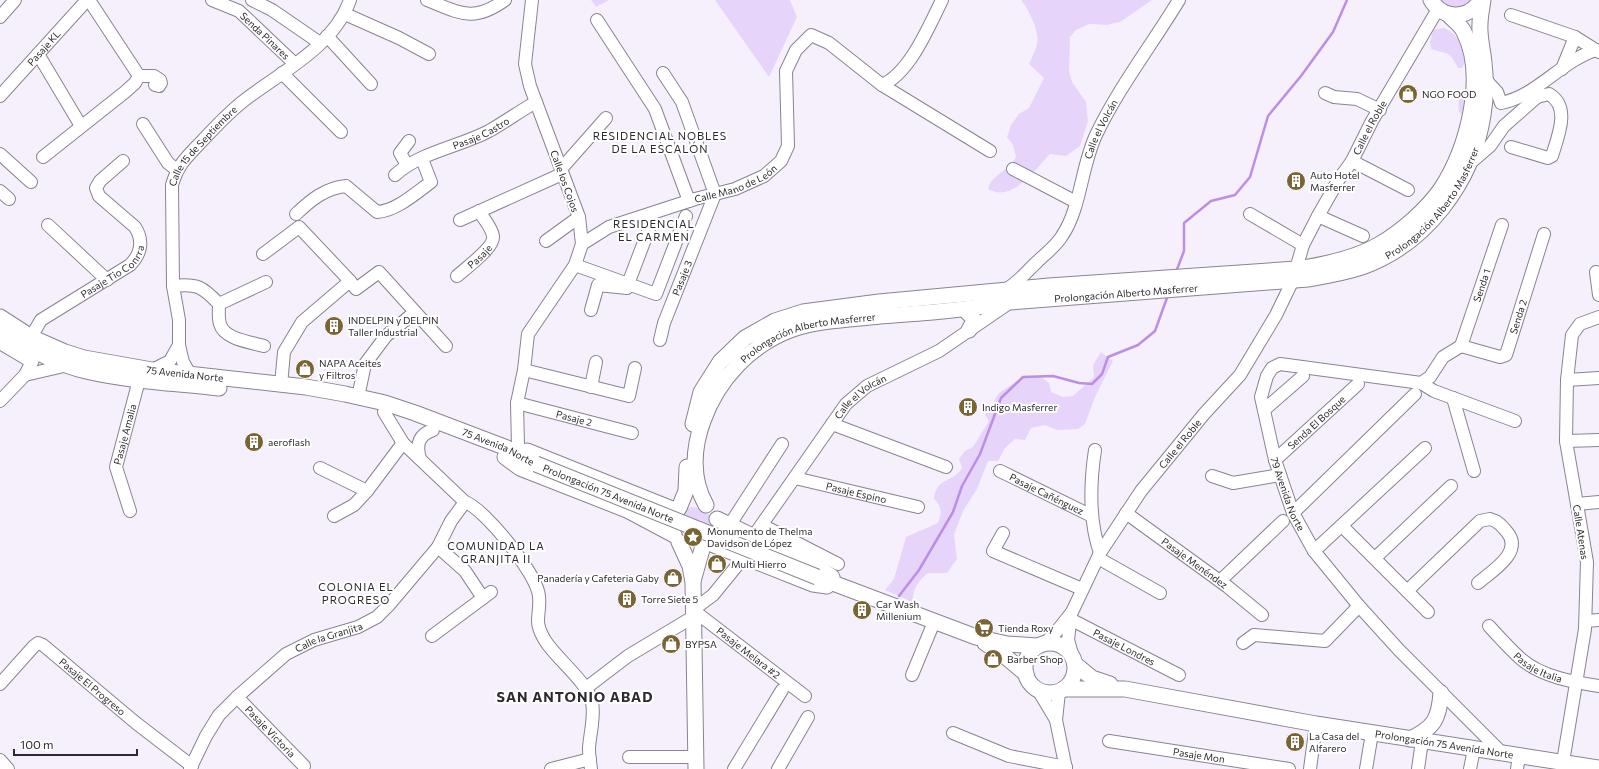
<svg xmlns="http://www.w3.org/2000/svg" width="1599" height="769" viewBox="0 0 1599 769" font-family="Commissioner,sans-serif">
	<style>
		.green { fill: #e7d4fa }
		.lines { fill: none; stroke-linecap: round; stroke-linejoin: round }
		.stream { stroke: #bc8ee4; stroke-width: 2.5 }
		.minor-casing { stroke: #89848f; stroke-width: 14 }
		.major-casing { stroke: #89848f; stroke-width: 17 }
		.minor { stroke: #fff; stroke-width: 12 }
		.major { stroke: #fff; stroke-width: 15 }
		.major-bridge-casing { stroke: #89848f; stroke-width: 17; stroke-linecap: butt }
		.major-bridge { stroke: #fff; stroke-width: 15 }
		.labels { text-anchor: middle; stroke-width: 4; stroke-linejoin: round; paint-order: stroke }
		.street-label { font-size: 10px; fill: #2e2b30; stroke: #fff }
		.poi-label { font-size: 10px; fill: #2e2b30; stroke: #fff; text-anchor: start }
		.neighbourhood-label { font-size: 11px; letter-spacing: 1px; fill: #2e2b30; stroke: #fff }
		.district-label { font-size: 14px; font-weight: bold; letter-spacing: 1px; fill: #2e2b30; stroke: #fff }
	</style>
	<rect width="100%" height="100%" fill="#f6f0fc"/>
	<g class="green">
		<path d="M591,0H609L596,7Z"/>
		<path d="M715,0H790L797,17L769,77Z"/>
		<path d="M1021,0H1152L1120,22L1107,25L1089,24L1076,30L1070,37L1069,71L1072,82L1086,102L1088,121L1080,146L1066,156L1050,154C1035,170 1012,203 988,189C992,174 1010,170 1016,157L1013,145L1007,137L1011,125L1019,114L1029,108L1044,78L1029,64C1038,45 1041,39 1032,19C1029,12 1026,6 1021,0Z"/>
		<path d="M1438,0H1474L1465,7L1451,9Z"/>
		<path d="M1444,28C1458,33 1471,55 1462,68H1458C1450,51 1447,54 1431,49L1430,42L1433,30Z"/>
		<path d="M1466,89L1462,114L1459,112C1458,106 1459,95 1462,90Z"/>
		<path d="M1101,352L1113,361L1095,397L1085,424L1078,429L1057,430L1045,425L1031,428L1025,440L1015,439L1005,448L998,461H988L977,489L963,511L954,535L957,559L947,573H928C917,582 914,588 912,602L885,590L894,579L906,537L938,523C942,513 942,507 934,499C936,477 953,483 962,468L959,459L965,451L973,447L989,421L985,415L999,393L1023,377L1040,376L1049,383L1051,392L1063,397L1073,396L1094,377L1093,365Z"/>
		<path d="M692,507C728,510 705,551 688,544C684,542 680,536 676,533L685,509Z"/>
	</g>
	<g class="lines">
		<g class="stream">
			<path d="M1176,272L1184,251V223L1211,201L1235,195L1250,177L1268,116L1301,76L1333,32L1347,0"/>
			<path d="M899,596L919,570L953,512L962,486L980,454L1001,398L1023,377L1053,376L1079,383L1092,384L1102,374L1108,357L1138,345L1155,331L1168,295"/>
		</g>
		<g class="minor-casing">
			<g id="minor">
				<path d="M89,0L139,76"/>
				<path id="s1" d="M212,0L239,11L295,64"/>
				<path d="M252,0L272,10L320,43"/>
				<path d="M427,0C460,13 473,23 505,0"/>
				<path d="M345,14L399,38L429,54"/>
				<path d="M1511,15L1575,37L1599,52"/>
				<path d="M0,17L15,0"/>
				<path d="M597,20L655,109L689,201"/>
				<path d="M327,36L371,84"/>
				<path d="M38,54L81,126"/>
				<path d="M1562,69L1575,37"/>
				<path d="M282,73L341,132"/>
				<path d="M139,76H154L160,80L161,83L159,86L155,85"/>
				<path d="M1485,79L1497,92L1501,103C1537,96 1561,61 1596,50"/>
				<path d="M882,85L990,151"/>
				<path d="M1325,93L1334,97L1357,99L1380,110"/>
				<path id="s2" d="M0,96L87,0"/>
				<path d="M143,124L168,163L177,170"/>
				<path d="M1511,147L1548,158L1552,156C1558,136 1571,107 1549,94L1537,97"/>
				<path d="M0,154L31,182"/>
				<path d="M43,157L125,92L135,83L139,76"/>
				<path d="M1352,161L1408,190"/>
				<path d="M407,165L400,153L409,141"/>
				<path d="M1468,165L1490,146L1504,126L1537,97L1538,90"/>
				<path d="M561,169L606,118"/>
				<path d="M1013,169L1076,202"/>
				<path id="s3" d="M395,175C420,152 459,147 489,131C505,122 520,111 536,102"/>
				<path d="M0,191L9,199"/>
				<path d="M296,214C311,200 325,188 346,186L377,212C396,211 416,193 431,182L422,159"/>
				<path d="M1250,214L1303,245"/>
				<path d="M1318,216L1363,236"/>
				<path d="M460,220L562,174"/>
				<path d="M48,225L107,280"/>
				<path d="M546,241L579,217"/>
				<path id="s4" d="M582,244L609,227L695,199L735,189L764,176L781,161L788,146L786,71L796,50L811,35L829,43L882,85C910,73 929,26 942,0"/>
				<path d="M263,254L299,227L350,281"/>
				<path d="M575,265L628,284L652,221"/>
				<path id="s5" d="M1296,269L1303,245L1318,216L1339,179L1352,161L1372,121L1438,9"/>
				<path d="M1596,272L1599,295"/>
				<path id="s6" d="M457,276C466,268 495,247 493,236C492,228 483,218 479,211"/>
				<path d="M628,284L656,294L686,216"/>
				<path d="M173,286C197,283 203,287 219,304C219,310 218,318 220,324C224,339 250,342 264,346"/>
				<path id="s7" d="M1005,290C1018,283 1026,272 1037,262C1045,254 1056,246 1062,236C1081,208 1081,167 1096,135C1119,87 1151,46 1179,0"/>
				<path d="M219,304L266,282"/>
				<path d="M591,310L598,285L627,288"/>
				<path id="s8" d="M31,337L41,320L130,265C141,254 144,241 135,227L99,196L96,188L100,181L123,161"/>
				<path id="s9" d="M660,340L664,323L715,194L682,102L663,73"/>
				<path d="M0,343L32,362"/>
				<path id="s10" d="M1461,346L1443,357L1430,377L1421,383L1280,364L1272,368L1267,376L1261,397L1275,460L1293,513L1314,551L1359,606L1399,650L1502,753"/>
				<path id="s11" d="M1461,346L1500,357L1506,355L1544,234"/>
				<path id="s12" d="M1461,346L1502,225"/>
				<path d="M152,370L170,361L179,345"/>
				<path d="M524,370L629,396L635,368"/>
				<path id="s13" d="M190,374L183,362L179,345V320L173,286L172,185C178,164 187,157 202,141C216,126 230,111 246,99C283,71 334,46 350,0"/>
				<path d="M25,375L68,365"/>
				<path d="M1567,380L1599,378"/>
				<path d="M1421,383L1434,391L1515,421"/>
				<path d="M281,385L284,352L302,322L350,281L356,289L379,272L446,346"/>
				<path d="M591,387L596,362"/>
				<path d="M358,397L365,364L386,336L415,312"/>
				<path d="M1453,398L1474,471"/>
				<path d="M0,401L25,375L37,352"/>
				<path id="s14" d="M517,403L632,433"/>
				<path d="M1264,410L1303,376"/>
				<path d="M384,412L403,443L465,502C485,509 537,574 539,596C541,617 532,620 546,642C559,661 587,682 592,702C595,717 590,733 589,748C589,755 590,762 591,769"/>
				<path d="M832,424L946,467"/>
				<path d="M1566,441L1599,440"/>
				<path d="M518,447L517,403L524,370L528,334L575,265L582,244L579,217L530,86L525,64L532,0"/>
				<path d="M1095,450C1090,483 1089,521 1100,553"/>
				<path d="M420,459C416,445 418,435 433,430"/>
				<path id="s15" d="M1275,460L1358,384"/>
				<path d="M320,468L367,491"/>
				<path id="s16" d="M1000,471L1092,516"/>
				<path d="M1212,476L1233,483L1280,475"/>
				<path id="s17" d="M795,478L918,507"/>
				<path d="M1577,504L1599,502"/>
				<path id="s18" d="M130,511L116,467L139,380"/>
				<path id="s19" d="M1126,513L1228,587L1262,615"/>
				<path d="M1293,513L1415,394"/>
				<path d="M334,516L354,505L367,491L403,443"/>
				<path d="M762,525L838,564"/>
				<path d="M729,526L782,444"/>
				<path d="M1342,526L1428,612"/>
				<path d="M1003,533L993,551L1082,589"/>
				<path id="s20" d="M753,537L846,404L867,386L939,351L1009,303"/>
				<path d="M438,547L465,571L483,598"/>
				<path d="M1314,551L1425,448"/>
				<path id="s21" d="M744,557L713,595L693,610L805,696"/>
				<path d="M1098,558L1160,593"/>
				<path d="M1375,558L1451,486"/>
				<path d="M1220,581L1283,521"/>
				<path d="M1407,591L1480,521L1490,519C1498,521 1502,526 1507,532C1524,552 1492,571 1478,583"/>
				<path d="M1071,614L1068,640L1072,654"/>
				<path id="s22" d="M1070,619L1179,675"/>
				<path d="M1586,621L1599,620"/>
				<path id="s23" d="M1489,626C1499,637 1510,649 1521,659C1542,677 1573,682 1599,686"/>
				<path d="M432,636L491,592"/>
				<path id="s24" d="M1045,643L1057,631L1072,612L1100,553L1141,491L1204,414L1240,375L1276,315L1293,280"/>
				<path d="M1243,643L1254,635L1325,641L1359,606"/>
				<path d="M912,675L934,622"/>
				<path id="s25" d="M0,684L34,646L38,643L43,645L136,723L192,766"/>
				<path d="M586,688L628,656L693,617"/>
				<path d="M1038,690L1056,720L1066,769"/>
				<path id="s26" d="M237,697L304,766"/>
				<path d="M1056,720L1059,692"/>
				<path d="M953,733L1009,756L1066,767"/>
				<path id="s27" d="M1109,741L1289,769"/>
				<path d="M629,757H697"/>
				<path d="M0,760L8,769"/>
				<path d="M1563,762L1585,629L1587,562L1566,441L1567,380L1572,335L1580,324L1599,317"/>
				<path id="s28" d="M190,769L206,736L219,715L237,697L286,654L314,640L358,627L377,617L389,605L438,547L451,521L465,502"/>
				<path d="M551,769L590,759"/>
				<path d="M734,769L782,690"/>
				<path d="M778,769L808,717"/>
				<path d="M1310,769L1316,724"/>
				<path d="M1366,769L1372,733"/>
				<path d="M1418,769L1422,741"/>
				<path d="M1470,769L1474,749"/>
				<path d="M1517,769L1519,756"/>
			</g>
		</g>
		<g class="major-casing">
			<g id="major">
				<path d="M1431,0C1443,20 1468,20 1481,0"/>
				<path d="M965,310L973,318V323L969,330"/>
				<path id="s29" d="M0,317L31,337L65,352L84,358L152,370L306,387L345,394L385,403L415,413L507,448L536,464"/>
				<path d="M0,332C27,347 56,364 86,371C129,381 175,383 219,388"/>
				<path d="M693,424L701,392L720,362L745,338L775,321L803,312L879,302L1049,286L1296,269C1324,265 1355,259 1380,244C1402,231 1426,210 1441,189C1467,149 1487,77 1464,32C1461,25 1453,20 1448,14"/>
				<path d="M527,451L677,511"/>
				<path d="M505,457L520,468L627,510L674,535"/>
				<path id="s30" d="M706,505C691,479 693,448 703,421C718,379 751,344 793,329C819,320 854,319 880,316C924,313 967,310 1010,302L1308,279C1327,276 1344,273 1362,267C1426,244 1473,182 1483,115C1486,98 1486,80 1484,63C1483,50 1479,37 1480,24C1480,16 1482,8 1483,0"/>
				<path d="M679,508L686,491L687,467"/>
				<path d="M717,519L819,568L832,577"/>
				<path d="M679,542L690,566L693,582L696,769"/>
				<path d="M709,543L813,584L827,586"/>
				<path d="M817,577L976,637L1007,644L1037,646"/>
				<path d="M693,581L703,546"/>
				<circle cx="1050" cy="668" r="25"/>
				<path d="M985,643L1006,657L1026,674"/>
				<path d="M1075,664L1092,678L1110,684"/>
				<path id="s31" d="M1064,689H1125L1316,724L1599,768"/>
				<path d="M1410,739C1434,728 1439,719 1441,693"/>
			</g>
		</g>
		<use href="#minor" class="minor"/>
		<use href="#major" class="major"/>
		<g class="major-bridge-casing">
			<g id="major-bridge">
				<path id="s32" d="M536,464L817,577"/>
			</g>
		</g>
		<use href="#major-bridge" class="major-bridge"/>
	</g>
	<defs>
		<g id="shop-disc" transform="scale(1)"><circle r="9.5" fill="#796433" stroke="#fff"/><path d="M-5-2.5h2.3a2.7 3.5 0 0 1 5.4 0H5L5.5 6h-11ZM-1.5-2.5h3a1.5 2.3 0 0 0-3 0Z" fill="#fff"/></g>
		<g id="building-disc" transform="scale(1)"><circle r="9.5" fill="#796433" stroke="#fff"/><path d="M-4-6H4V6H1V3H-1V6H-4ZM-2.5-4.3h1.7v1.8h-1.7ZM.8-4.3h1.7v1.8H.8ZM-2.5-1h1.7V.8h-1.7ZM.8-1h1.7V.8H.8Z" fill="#fff"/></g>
		<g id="sight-disc" transform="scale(1)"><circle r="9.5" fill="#796433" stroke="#fff"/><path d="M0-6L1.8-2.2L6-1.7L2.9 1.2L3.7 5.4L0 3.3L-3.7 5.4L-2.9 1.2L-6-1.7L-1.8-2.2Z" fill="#fff"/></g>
		<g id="supermarket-disc" transform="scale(1)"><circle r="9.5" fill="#796433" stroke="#fff"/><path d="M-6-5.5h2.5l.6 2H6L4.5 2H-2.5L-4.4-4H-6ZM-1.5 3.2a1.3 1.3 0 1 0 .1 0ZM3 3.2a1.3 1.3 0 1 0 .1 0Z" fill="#fff"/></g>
	</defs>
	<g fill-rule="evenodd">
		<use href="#shop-disc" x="1408" y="94"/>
		<use href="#building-disc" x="1296" y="181"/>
		<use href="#building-disc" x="334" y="326"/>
		<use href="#shop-disc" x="305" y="369"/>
		<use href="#building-disc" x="968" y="407"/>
		<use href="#building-disc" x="254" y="442"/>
		<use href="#sight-disc" x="693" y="537"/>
		<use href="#shop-disc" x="717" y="564"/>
		<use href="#shop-disc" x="673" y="578"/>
		<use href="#building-disc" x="627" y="599"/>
		<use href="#building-disc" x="862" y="610"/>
		<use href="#supermarket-disc" x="984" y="628"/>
		<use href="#shop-disc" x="671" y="644"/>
		<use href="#shop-disc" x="993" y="659"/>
		<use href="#building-disc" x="1295" y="742"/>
	</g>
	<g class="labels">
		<g class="street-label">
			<text dy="4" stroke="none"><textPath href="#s1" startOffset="65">Senda Pinares</textPath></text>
			<text dy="4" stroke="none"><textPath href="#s2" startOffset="65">Pasaje KL</textPath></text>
			<text dy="4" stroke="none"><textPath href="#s5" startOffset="160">Calle el Roble</textPath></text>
			<text dy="4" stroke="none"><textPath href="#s7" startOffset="193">Calle el Volcán</textPath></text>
			<text dy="4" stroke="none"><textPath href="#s3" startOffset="96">Pasaje Castro</textPath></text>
			<text dy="4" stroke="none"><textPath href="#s13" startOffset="242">Calle 15 de Septiembre</textPath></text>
			<text transform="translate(565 181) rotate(70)" y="4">Calle los Cojos</text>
			<text dy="4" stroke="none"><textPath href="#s4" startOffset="166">Calle Mano de León</textPath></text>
			<text dy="4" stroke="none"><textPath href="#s30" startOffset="891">Prolongación Alberto Masferrer</textPath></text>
			<text dy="4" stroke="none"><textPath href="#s6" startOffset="30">Pasaje</textPath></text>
			<text dy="4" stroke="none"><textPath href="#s8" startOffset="107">Pasaje Tio Conrra</textPath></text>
			<text dy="4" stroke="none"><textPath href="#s9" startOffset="66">Pasaje 3</textPath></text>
			<text dy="4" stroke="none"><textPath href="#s12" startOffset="64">Senda 1</textPath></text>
			<text dy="4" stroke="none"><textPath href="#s30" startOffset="555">Prolongación Alberto Masferrer</textPath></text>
			<text dy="4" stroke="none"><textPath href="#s11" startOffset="87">Senda 2</textPath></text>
			<text dy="4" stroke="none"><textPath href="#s30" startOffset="231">Prolongación Alberto Masferrer</textPath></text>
			<text dy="4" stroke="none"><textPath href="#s29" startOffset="196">75 Avenida Norte</textPath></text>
			<text dy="4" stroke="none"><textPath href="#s20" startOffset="178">Calle el Volcán</textPath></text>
			<text dy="4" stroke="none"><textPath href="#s14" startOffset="59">Pasaje 2</textPath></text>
			<text dy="4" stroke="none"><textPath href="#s15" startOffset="56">Senda El Bosque</textPath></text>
			<text dy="4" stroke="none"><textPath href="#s18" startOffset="80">Pasaje Amalia</textPath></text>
			<text dy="4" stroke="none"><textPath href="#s24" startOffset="242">Calle el Roble</textPath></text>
			<text dy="4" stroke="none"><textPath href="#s29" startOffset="520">75 Avenida Norte</textPath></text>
			<text dy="4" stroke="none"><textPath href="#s17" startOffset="63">Pasaje Espino</textPath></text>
			<text dy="4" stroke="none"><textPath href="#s32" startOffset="78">Prolongación 75 Avenida Norte</textPath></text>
			<text dy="4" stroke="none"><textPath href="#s10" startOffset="339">79 Avenida Norte</textPath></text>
			<text dy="4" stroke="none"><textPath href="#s16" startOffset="52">Pasaje Cañénguez</textPath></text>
			<text transform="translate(1581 532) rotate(81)" y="4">Calle Atenas</text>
			<text dy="4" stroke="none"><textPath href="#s19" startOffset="85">Pasaje Menéndez</textPath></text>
			<text dy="4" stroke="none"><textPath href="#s28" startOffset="198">Calle la Granjita</textPath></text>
			<text dy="4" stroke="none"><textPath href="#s22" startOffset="61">Pasaje Londres</textPath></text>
			<text dy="4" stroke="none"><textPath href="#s21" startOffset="144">Pasaje Melara #2</textPath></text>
			<text dy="4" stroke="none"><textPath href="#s23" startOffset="65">Pasaje Italia</textPath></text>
			<text dy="4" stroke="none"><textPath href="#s25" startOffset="126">Pasaje El Progreso</textPath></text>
			<text dy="4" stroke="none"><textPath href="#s26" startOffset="48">Pasaje Victoria</textPath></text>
			<text dy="4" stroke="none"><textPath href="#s31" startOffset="385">Prolongación 75 Avenida Norte</textPath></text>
			<text dy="4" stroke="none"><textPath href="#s27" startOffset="91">Pasaje Mon</textPath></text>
		</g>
		<g class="poi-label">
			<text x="1422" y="98">NGO FOOD</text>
			<text x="1310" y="179">Auto Hotel<tspan x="1310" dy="12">Masferrer</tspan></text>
			<text x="348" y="324">INDELPIN y DELPIN<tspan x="348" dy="12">Taller Industrial</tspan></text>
			<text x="319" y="367">NAPA Aceites<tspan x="319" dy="12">y Filtros</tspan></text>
			<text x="982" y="411">Indigo Masferrer</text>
			<text x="268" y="446">aeroflash</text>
			<text x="707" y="535">Monumento de Thelma<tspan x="707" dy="12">Davidson de López</tspan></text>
			<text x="731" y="568">Multi Hierro</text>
			<text x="659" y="582" text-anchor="end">Panadería y Cafeteria Gaby</text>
			<text x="641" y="603">Torre Siete 5</text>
			<text x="876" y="608">Car Wash<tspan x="876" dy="12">Millenium</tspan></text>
			<text x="998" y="632">Tienda Roxy</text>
			<text x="685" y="648">BYPSA</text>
			<text x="1007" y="663">Barber Shop</text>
			<text x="1309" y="740">La Casa del<tspan x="1309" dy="12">Alfarero</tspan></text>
		</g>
		<g class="neighbourhood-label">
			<text x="660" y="140">RESIDENCIAL NOBLES<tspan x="660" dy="13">DE LA ESCALÓN</tspan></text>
			<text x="654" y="228">RESIDENCIAL<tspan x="654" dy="13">EL CARMEN</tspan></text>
			<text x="496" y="550">COMUNIDAD LA<tspan x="496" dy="13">GRANJITA II</tspan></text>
			<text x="356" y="591">COLONIA EL<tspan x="356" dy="13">PROGRESO</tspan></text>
		</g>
		<g class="district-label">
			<text x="575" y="702">SAN ANTONIO ABAD</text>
		</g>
	</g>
	<path d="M14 749v6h123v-6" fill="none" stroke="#2e2b30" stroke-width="2"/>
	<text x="20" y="749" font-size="12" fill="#2e2b30" stroke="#ffffff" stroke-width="3" paint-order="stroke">100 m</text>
</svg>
